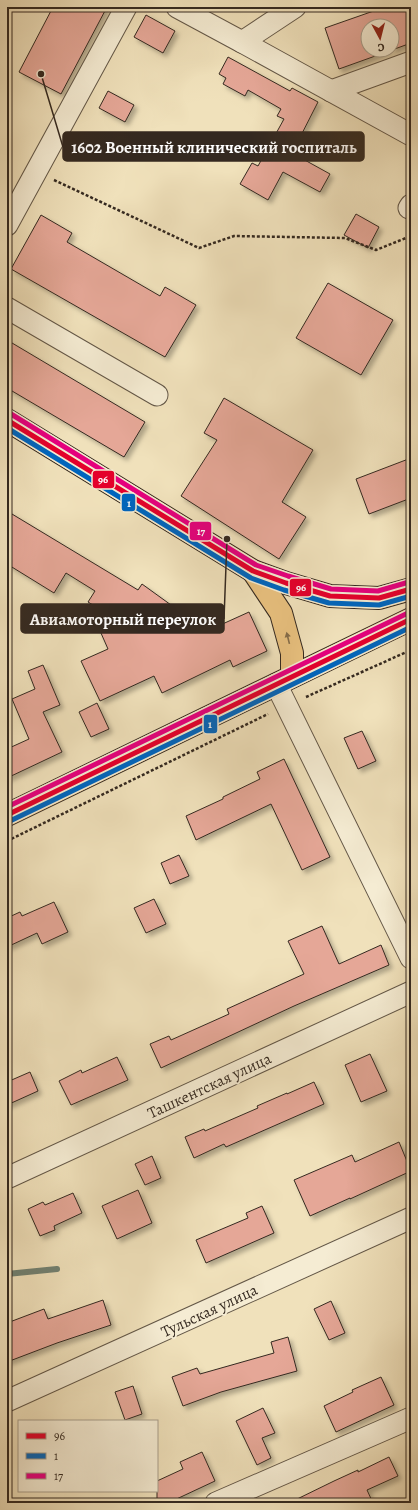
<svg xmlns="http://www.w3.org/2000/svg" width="418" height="1510" viewBox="0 0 418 1510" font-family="Alegreya,serif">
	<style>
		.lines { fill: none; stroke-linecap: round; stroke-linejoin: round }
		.stream { stroke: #728273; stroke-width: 6 }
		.building { fill: #e5a797; stroke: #342920; filter: url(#shadow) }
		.minor-casing { stroke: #635747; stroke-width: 23 }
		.major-casing { stroke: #342920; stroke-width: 24 }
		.path { stroke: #342920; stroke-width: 2.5; stroke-dasharray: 3 2; stroke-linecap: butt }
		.minor { stroke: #f5ecd3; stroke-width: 21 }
		.major { stroke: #e8c07e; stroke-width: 22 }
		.bus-1-casing { stroke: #f5ecd3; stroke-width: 8 }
		.bus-2-casing { stroke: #f5ecd3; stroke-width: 8 }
		.bus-3-casing { stroke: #f5ecd3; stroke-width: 8 }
		.bus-1 { stroke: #e4002b; stroke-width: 5 }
		.bus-2 { stroke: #0065bd; stroke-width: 5 }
		.bus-3 { stroke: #e5007d; stroke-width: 5 }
		.oneway { fill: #856d4a }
		.labels { text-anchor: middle; stroke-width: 4; stroke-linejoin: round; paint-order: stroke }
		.street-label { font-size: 16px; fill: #342920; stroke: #f5ecd3 }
		.leader { fill: none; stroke: #342920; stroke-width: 1.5 }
		.callout-dot { fill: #342920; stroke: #f5ecd3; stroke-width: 1.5 }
		.callout { fill: #342920; stroke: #342920; stroke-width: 1.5 }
		.callout-label { font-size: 17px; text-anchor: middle; font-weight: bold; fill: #fff }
		.line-badge { stroke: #f5ecd3; stroke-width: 1.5 }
		.badge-label { font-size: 11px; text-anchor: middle; font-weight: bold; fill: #fff }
	</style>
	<defs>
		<filter id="shadow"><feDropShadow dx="3.5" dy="3.5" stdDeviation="2" flood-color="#0004"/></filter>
	</defs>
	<rect width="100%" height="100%" fill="#f0e1bb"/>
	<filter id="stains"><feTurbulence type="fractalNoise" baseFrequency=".005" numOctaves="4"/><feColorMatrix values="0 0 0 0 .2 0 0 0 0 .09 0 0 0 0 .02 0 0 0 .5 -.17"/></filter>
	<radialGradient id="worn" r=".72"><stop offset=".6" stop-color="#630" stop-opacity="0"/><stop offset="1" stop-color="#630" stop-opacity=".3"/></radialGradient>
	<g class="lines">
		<path class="stream" d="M7,1274L57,1269"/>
	</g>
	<g class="building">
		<path d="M53,7H107L61,94L19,72Z"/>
		<path d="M385,7H411V43L392,50V26H368V50H392L339,69L325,28Z"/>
		<path d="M146,15L175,31L163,53L134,37Z"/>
		<path d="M228,57L290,91L292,88L318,102L292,153L330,174L320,192L283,172L268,200L240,184L252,163L258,166L284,119L277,116L281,109L248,90L245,96L223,84L226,78L219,74Z"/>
		<path d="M108,91L134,105L125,122L99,108Z"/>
		<path d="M356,214L379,227L368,248L344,235Z"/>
		<path d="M41,215L72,233L67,242L160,296L165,287L196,305L165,357L11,269Z"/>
		<path d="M328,283L393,320L361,375L296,338Z"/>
		<path d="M7,340L145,422L124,457L7,388Z"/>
		<path d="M224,398L313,450L282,502L306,517L279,559L181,496L217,440L204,433Z"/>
		<path d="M411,458V498L369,514L356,479Z"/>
		<path d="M7,511L138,590L142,584L207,631L249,612L267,651L233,667L230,660L162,693L154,676L100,701L81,661L108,649L97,624L113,617L88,602L95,591L66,573L54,593L7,564Z"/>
		<path d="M43,665L60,705L43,712L62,752L7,778V749L29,739L12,699L35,689L28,671Z"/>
		<path d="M97,703L109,729L91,737L79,712Z"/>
		<path d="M362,731L376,761L358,769L344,738Z"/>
		<path d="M284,759L330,857L302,870L271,804L196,840L186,816L223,799V797L260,779L257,772Z"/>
		<path d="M179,855L189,876L170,884L161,863Z"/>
		<path d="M154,899L166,924L146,933L134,908Z"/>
		<path d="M54,902L68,932L42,944L37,933L7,947V918L20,912L22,916Z"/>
		<path d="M322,926L339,964L381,945L389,965L294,1006L161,1068L150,1044L169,1036L171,1040L229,1014L227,1009L304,974L288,941Z"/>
		<path d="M370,1054L387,1091L361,1102L345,1065Z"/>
		<path d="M117,1057L128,1080L71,1105L59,1081L81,1070L82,1073Z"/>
		<path d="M30,1072L38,1091L7,1105V1082Z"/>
		<path d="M314,1082L324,1104L226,1147L224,1144L194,1158L185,1137L204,1129L205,1131L258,1108L257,1106L287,1093V1094Z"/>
		<path d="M399,1142L411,1171L350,1199V1198L310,1216L294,1180L352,1155L355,1162Z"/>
		<path d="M152,1156L161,1178L145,1185L135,1164Z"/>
		<path d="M138,1190L152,1223L117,1239L102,1206Z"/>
		<path d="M73,1193L82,1213L54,1226L55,1230L40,1236L28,1209L43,1202L45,1205Z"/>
		<path d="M262,1206L274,1233L206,1263L196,1240L248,1218L246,1213Z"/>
		<path d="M103,1300L111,1325L57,1343L7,1362V1323L44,1309L48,1319Z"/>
		<path d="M331,1301L345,1333L329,1340L314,1309Z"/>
		<path d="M288,1337L297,1371L221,1392L183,1406L172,1377L197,1368L200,1374L274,1353L271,1342Z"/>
		<path d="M381,1377L394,1405L336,1432L324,1406L353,1392L352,1390Z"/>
		<path d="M133,1386L142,1414L125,1420L115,1392Z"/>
		<path d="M263,1408L275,1433L262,1438L271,1458L257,1465L236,1421Z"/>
		<path d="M202,1452L215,1481L168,1503H157V1481L183,1469L180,1462Z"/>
		<path d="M389,1457L398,1476L367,1490L373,1503H289L334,1481L358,1470V1472Z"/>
	</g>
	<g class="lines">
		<g class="minor-casing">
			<g id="minor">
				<path d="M177,7L242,42L295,7"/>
				<path d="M242,42L411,135"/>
				<path d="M331,91L411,62"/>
				<path d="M409,208L411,205"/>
				<path d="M7,225L126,7"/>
				<path d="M7,308L157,395"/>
				<path d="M276,684L411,958"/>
				<path d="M7,1178L411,992"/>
				<path d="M7,1401L411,1218"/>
				<path d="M216,1503L411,1418"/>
			</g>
		</g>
		<g class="major-casing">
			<g id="major">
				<path d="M7,420L253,571L286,583L330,596L379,598L411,589"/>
				<path d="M253,571L281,613L292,653V676"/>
				<path d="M7,815L411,619"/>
			</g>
		</g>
		<g class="path">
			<path d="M54,180L199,248L234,236L345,238L376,250L411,236"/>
			<path d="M306,697L411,650"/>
			<path d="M7,841L268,714"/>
		</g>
		<use href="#minor" class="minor"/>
		<use href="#major" class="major"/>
		<g class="bus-1-casing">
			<g id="bus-1">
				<path d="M7,420L253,571L286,583L330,596L379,598L411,589"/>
				<path d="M7,815L411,619"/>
			</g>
		</g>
		<g class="bus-2-casing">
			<g id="bus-2">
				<path d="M7,428L251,578L284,590L329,603L379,605L411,596"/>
				<path d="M10,821L411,627"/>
			</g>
		</g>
		<g class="bus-3-casing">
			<g id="bus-3">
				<path d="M11,414L256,565L288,576L331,589L378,591L409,582"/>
				<path d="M7,807L408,613"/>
			</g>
		</g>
		<use href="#bus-1" class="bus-1"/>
		<use href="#bus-2" class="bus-2"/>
		<use href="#bus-3" class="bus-3"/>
	</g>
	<defs><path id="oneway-solid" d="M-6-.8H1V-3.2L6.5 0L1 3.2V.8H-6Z"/></defs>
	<use class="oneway" href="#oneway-solid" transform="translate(288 638) rotate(-104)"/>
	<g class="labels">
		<g class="street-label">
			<text transform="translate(209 1085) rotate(-25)" y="6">Ташкентская улица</text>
			<text transform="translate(209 1310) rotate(-25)" y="6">Тульская улица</text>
		</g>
	</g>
	<path class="leader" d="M41 74L63 147M227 539L224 619"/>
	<g class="callout-dot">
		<circle cx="41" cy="74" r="4"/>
		<circle cx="227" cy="539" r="4"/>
	</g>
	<g class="callout">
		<rect x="63" y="132" width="301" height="29" rx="4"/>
		<rect x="21" y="604" width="203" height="29" rx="4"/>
	</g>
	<g class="callout-label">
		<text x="214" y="153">1602 Военный клинический госпиталь</text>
		<text x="123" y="625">Авиамоторный переулок</text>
	</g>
	<g class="line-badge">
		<rect x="92" y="470" width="23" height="19" rx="4" fill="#e4002b"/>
		<rect x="121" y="493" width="15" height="19" rx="4" fill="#0065bd"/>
		<rect x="189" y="521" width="23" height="20" rx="4" fill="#e5007d"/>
		<rect x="289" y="578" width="23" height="19" rx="4" fill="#e4002b"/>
		<rect x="203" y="714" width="15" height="20" rx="4" fill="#0065bd"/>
	</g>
	<g class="badge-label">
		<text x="103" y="483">96</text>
		<text x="129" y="507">1</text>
		<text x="201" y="535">17</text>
		<text x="301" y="591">96</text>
		<text x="210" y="728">1</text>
	</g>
	<rect width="418" height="1510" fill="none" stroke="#f0e1bb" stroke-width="24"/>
	<rect x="8" y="8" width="402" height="1494" fill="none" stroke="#342920" stroke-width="2"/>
	<rect x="12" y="12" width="394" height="1486" fill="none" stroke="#342920"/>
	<rect x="18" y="1420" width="140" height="72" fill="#f5ecd3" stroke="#a89e8b"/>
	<rect x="26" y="1433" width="20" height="6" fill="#e4002b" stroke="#a89e8b"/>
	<text x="54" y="1440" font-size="12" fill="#342920">96</text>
	<rect x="26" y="1453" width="20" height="6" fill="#0065bd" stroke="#a89e8b"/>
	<text x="54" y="1460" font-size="12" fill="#342920">1</text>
	<rect x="26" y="1473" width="20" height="6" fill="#e5007d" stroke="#a89e8b"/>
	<text x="54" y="1480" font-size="12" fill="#342920">17</text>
	<g transform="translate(380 38) rotate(173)"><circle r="19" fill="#f5ecd3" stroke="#a89e8b"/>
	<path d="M0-3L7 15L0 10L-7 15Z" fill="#8f2418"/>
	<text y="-6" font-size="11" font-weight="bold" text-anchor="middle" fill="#342920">С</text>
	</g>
	<rect width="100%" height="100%" filter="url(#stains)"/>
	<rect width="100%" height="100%" fill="url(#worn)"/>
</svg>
